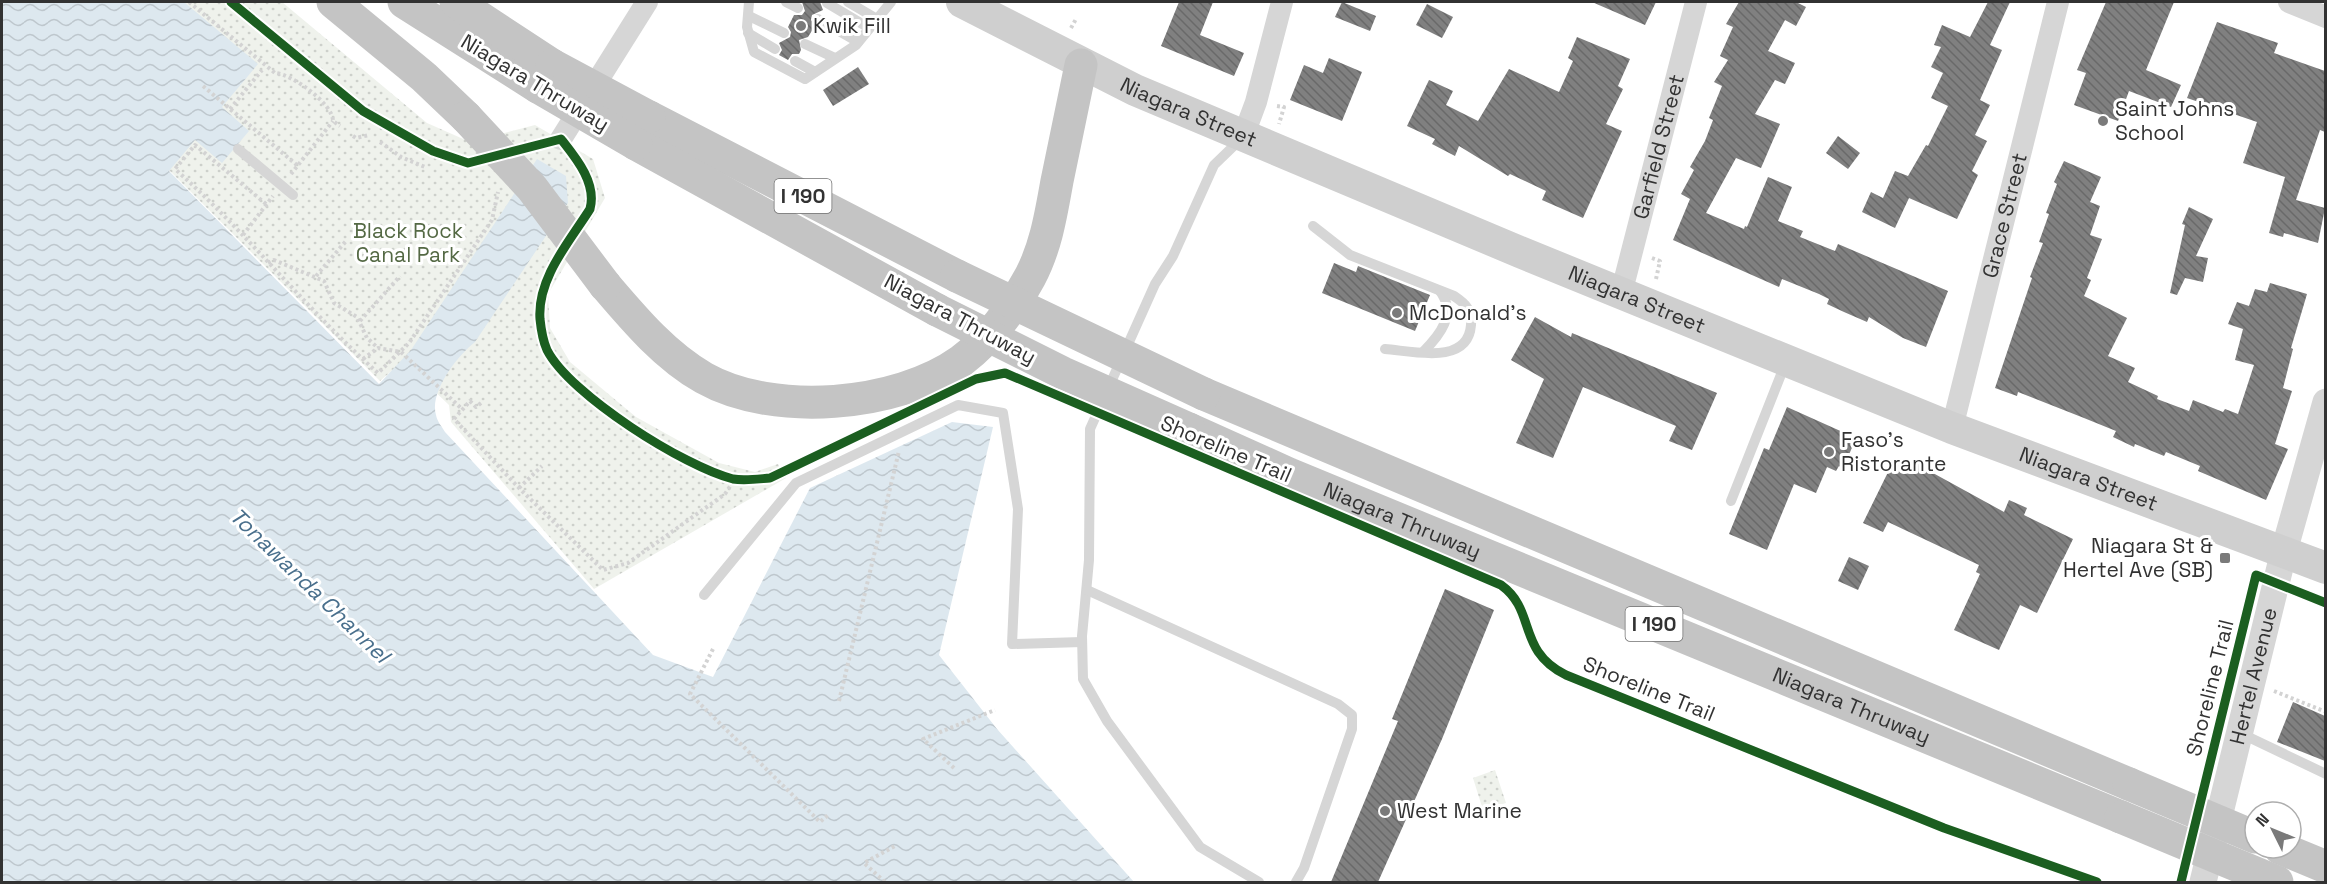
<svg xmlns="http://www.w3.org/2000/svg" width="2327" height="884" viewBox="0 0 2327 884" font-family="'Space Grotesk',sans-serif">
	<style>
		.park { fill: url(#park-dots) }
		.water { fill: url(#water-waves) }
		.building { fill: url(#building-back-hatch) }
		.lines { fill: none; stroke-linecap: round; stroke-linejoin: round }
		.path { stroke: #d3d3d3; stroke-width: 4; stroke-dasharray: 3 3; stroke-linecap: butt }
		.service { stroke: #d6d6d6; stroke-width: 10 }
		.minor { stroke: #d6d6d6; stroke-width: 22 }
		.tertiary { stroke: #d6d6d6; stroke-width: 27 }
		.secondary { stroke: #cfcfcf; stroke-width: 32 }
		.motorway { stroke: #c4c4c4; stroke-width: 33 }
		.motorway-bridge { stroke: #c4c4c4; stroke-width: 33 }
		.cycleway-casing { stroke: #fff; stroke-width: 13 }
		.cycleway { stroke: #1b5e20; stroke-width: 9 }
		.poi-dot { fill: #7a7a7a; stroke: #fff; stroke-width: 2 }
		.labels { text-anchor: middle; stroke-width: 6; stroke-linejoin: round; paint-order: stroke }
		.shield { fill: #fff; stroke: #707070; stroke-width: 1.5 }
		.shield-label { font-size: 20px; font-weight: bold; fill: #323232 }
		.poi-label { font-size: 21px; fill: #323232; stroke: #fff; text-anchor: start }
		.street-label { font-size: 21px; fill: #323232; stroke: #fff }
		.park-label { font-size: 21px; fill: #546944; stroke: #fff }
		.water-label { font-size: 22px; font-style: italic; fill: #496f8c; stroke: #fff }
	</style>
	<defs>
		<pattern id="park-dots" width="8" height="8" patternUnits="userSpaceOnUse" patternTransform="scale(1.5)"><rect width="8" height="8" fill="#eff2ec"/><path d="M2 2h.1M6 6h.1" fill="none" stroke="#cdd0cb" stroke-width="1.8" stroke-linecap="round"/></pattern>
		<pattern id="water-waves" width="16" height="10" patternUnits="userSpaceOnUse" patternTransform="scale(1.5)"><rect width="16" height="10" fill="#dde8ef"/><path d="M0 5q4-4 8 0t8 0" fill="none" stroke="#bec7cd"/></pattern>
		<pattern id="building-back-hatch" width="6" height="6" patternUnits="userSpaceOnUse" patternTransform="scale(1.5)"><rect width="6" height="6" fill="#808080"/><path d="M-1 5l2 2M0 0l6 6M5-1l2 2" fill="none" stroke="#696969"/></pattern>
	</defs>
	<rect width="100%" height="100%" fill="#fff"/>
	<g class="park">
		<path d="M183,2H282L427,123L470,142L535,125L593,159L605,198L548,294L550,328L570,362L636,417L719,463L755,472L778,464L786,478L594,589L451,422L449,405L403,361L380,381L169,170L257,64Z"/>
		<path d="M1495,770L1506,803L1483,810L1473,778Z"/>
	</g>
	<path class="water" d="M2,2H184L258,64L222,107L249,131L222,163L195,140L169,171L379,384L411,350L537,159L566,176L568,203L475,342C458,355 429,392 436,415C437,421 442,427 445,432L653,655L713,677L810,488L952,422L993,427L939,655L997,729L1134,882H2Z"/>
	<g class="building">
		<path d="M802,2H820L823,10L812,15L811,20L815,26L808,37L799,40L801,50L799,54H792L788,60L779,55L782,50L779,43L790,37L791,32L788,27L794,15H802L805,11Z"/>
		<path d="M1179,2H1213L1200,35L1244,53L1234,76L1161,46Z"/>
		<path d="M1342,2L1376,16L1370,31L1335,17Z"/>
		<path d="M1592,2H1656L1645,25Z"/>
		<path d="M1739,2H1796L1806,7L1796,26L1785,20L1768,51L1795,63L1785,84L1775,80L1755,114L1780,124L1761,168L1736,158L1706,213L1744,229L1745,226L1747,227L1768,177L1792,187L1778,221L1803,231L1800,237L1835,251L1838,244L1948,291L1926,347L1903,338L1869,317L1867,322L1844,312L1827,304L1829,299L1819,294L1782,279L1779,287L1673,240L1690,199L1681,194L1694,170L1690,167L1705,141L1713,120L1709,118L1722,86L1714,82L1728,60L1720,56L1733,27L1726,24Z"/>
		<path d="M1988,2H2010L1990,45L2002,50L1980,100L1990,105L1975,135L1987,141L1972,171L1978,175L1957,219L1909,198L1895,228L1862,212L1871,192L1883,198L1895,171L1908,176L1926,145L1928,146L1948,106L1931,98L1943,73L1931,67L1941,47L1934,45L1942,25L1970,37Z"/>
		<path d="M2106,2H2174L2146,70L2181,85L2171,107L2129,91L2118,121L2074,105L2086,73L2077,70Z"/>
		<path d="M1427,4L1453,17L1442,38L1416,25Z"/>
		<path d="M2217,22L2278,43L2274,53L2325,71V132L2320,130L2296,200L2325,208L2318,243L2284,233L2283,237L2269,233L2285,177L2243,163L2257,122L2187,98Z"/>
		<path d="M1577,37L1630,59L1618,86L1623,89L1606,124L1622,131L1583,218L1542,200L1546,191L1510,174L1508,176L1459,146L1455,156L1432,144L1435,139L1407,126L1429,80L1453,91L1446,105L1478,121L1509,69L1559,92L1573,61L1568,58Z"/>
		<path d="M1329,58L1362,72L1342,121L1290,100L1304,65L1323,73Z"/>
		<path d="M858,67L869,84L833,106L823,90Z"/>
		<path d="M1838,136L1860,153L1848,169L1826,153Z"/>
		<path d="M2064,161L2101,177L2090,202L2100,206L2090,235L2102,239L2087,278L2091,280L2084,296L2127,318L2108,356L2135,368L2128,382L2158,396L2157,399L2189,411L2193,400L2223,412L2225,409L2238,414L2254,365L2235,360L2243,329L2228,324L2237,302L2249,306L2255,289L2267,292L2270,283L2307,294L2291,348L2293,349L2283,388L2292,391L2275,444L2288,449L2266,500L2198,471L2200,466L2166,452L2164,456L2135,444L2134,447L2113,437L2116,431L2084,418L2018,392L2017,396L1995,388L2032,278L2030,277L2043,243L2039,242L2049,214L2046,213L2057,184L2054,182Z"/>
		<path d="M2189,207L2213,219L2196,256L2208,258L2203,282L2185,278L2177,295L2170,293L2185,225L2182,224Z"/>
		<path d="M1334,263L1356,272L1358,266L1430,295L1415,331L1322,293Z"/>
		<path d="M1535,317L1571,337L1572,333L1717,393L1692,450L1669,441L1676,426L1583,387L1553,458L1516,443L1544,379L1511,360Z"/>
		<path d="M1787,407L1856,438L1843,469L1839,466L1836,471L1827,467L1816,493L1794,484L1767,550L1729,534L1764,448L1769,450Z"/>
		<path d="M1913,459L1935,469L1933,473L2004,512L2009,500L2027,508L2024,515L2073,539L2037,613L2020,605L1999,650L1954,630L1980,574L1976,572L1979,565L1888,522L1883,532L1863,523L1893,462L1908,470Z"/>
		<path d="M1849,557L1869,566L1858,590L1838,581Z"/>
		<path d="M1445,589L1494,610L1442,739L1378,882H1331L1398,721L1392,719Z"/>
		<path d="M2293,702L2325,716V761L2277,742Z"/>
	</g>
	<g class="lines">
		<g class="path">
			<path d="M189,2L275,73C292,74 333,104 333,121L340,126"/>
			<path d="M1071,28L1076,19"/>
			<path d="M203,86L298,166"/>
			<path d="M1277,106L1284,107L1279,124"/>
			<path d="M230,109L262,70"/>
			<path d="M353,136L356,138L369,135"/>
			<path d="M380,142L401,157L425,167"/>
			<path d="M291,174L333,121"/>
			<path d="M266,204L195,145L175,169C247,233 306,309 378,373L409,343L492,220L498,192"/>
			<path d="M243,235L273,196"/>
			<path d="M1652,258L1660,261L1656,279"/>
			<path d="M268,263L274,260L324,281L334,303L357,317L367,338L378,348"/>
			<path d="M316,276L346,241"/>
			<path d="M360,321L400,276"/>
			<path d="M363,359L378,348L401,352L462,409"/>
			<path d="M481,403L476,407L470,401L454,419L519,488L603,570L628,563L725,494L735,479"/>
			<path d="M519,488L542,466"/>
			<path d="M713,649L690,694L820,822L828,815"/>
			<path d="M2274,691L2326,712"/>
			<path d="M839,701L899,451"/>
			<path d="M954,768L923,739L995,710"/>
			<path d="M885,882L864,863L895,846"/>
		</g>
		<g class="service">
			<path d="M231,2L363,111L433,151L468,163L561,139"/>
			<path d="M749,2L747,27L754,52L805,79L856,45L891,2"/>
			<path d="M786,2L798,8"/>
			<path d="M848,2L877,19"/>
			<path d="M827,3L869,28"/>
			<path d="M749,16L784,33"/>
			<path d="M818,19L858,42"/>
			<path d="M748,33L775,49"/>
			<path d="M805,44L835,58"/>
			<path d="M795,61L815,72"/>
			<path d="M1242,138L1214,165L1173,256L1155,284L1090,429L1089,560L1082,636L1083,679L1107,721L1200,847L1259,882"/>
			<path d="M238,149L293,195"/>
			<path d="M1313,226L1350,255L1454,296C1466,304 1472,310 1471,325C1468,366 1412,351 1385,349"/>
			<path d="M1423,352C1440,335 1457,314 1440,291"/>
			<path d="M1731,501L1786,362"/>
			<path d="M1087,590L1338,704L1352,715V729L1304,868L1296,882"/>
			<path d="M704,595L796,483L958,405L1003,413L1018,509L1012,644L1082,642"/>
			<path d="M2240,733L2326,774"/>
		</g>
		<g class="minor">
			<path d="M2289,2L2326,17"/>
			<path d="M1243,137L1256,102L1282,2"/>
			<path d="M561,139L647,2"/>
			<path id="s1" d="M1621,294L1696,2"/>
			<path id="s2" d="M1952,428L2058,2"/>
		</g>
		<path class="tertiary" id="s3" d="M2203,882L2284,551L2326,402"/>
		<path class="secondary" id="s4" d="M962,2L1135,90L1520,252L1952,428L2326,568"/>
		<g class="motorway">
			<path d="M333,2L424,77L466,117"/>
			<path d="M404,2L538,87"/>
			<path d="M456,2L552,65"/>
			<path d="M649,117L957,276"/>
			<path d="M636,144L937,310"/>
			<path d="M605,285C634,319 665,356 704,378C773,417 897,407 961,361C990,339 1013,308 1030,277C1046,247 1051,214 1057,181C1065,142 1073,104 1081,65"/>
			<path d="M1204,394L2129,784"/>
			<path id="s5" d="M1189,429L1289,474L2121,817"/>
			<path d="M2280,848L2326,867"/>
		</g>
		<g class="motorway-bridge">
			<path d="M552,65L649,117"/>
			<path d="M538,87L636,144"/>
			<path d="M466,117L532,188L605,285"/>
			<path d="M957,276L1204,394"/>
			<path d="M937,310L1063,373L1189,429"/>
			<path d="M2129,784L2255,837"/>
			<path d="M2121,817L2277,882"/>
		</g>
		<g class="cycleway-casing">
			<g id="cycleway">
				<path d="M231,2L363,111L433,151L468,163L561,139C576,158 597,183 590,209C570,241 537,278 540,319C541,329 543,341 547,350C570,395 685,467 733,479C745,481 758,479 770,478L976,379L1005,373L1501,585C1537,611 1516,650 1566,675L1944,828L2097,882"/>
				<path d="M2181,882L2256,575L2326,603"/>
			</g>
		</g>
		<use href="#cycleway" class="cycleway"/>
	</g>
	<g class="poi-dot">
		<circle cx="801" cy="26" r="6"/>
		<circle cx="2103" cy="121" r="6"/>
		<circle cx="1397" cy="313" r="6"/>
		<circle cx="1829" cy="452" r="6"/>
		<rect x="2219" y="552" width="12" height="12" rx="3"/>
		<circle cx="1385" cy="811" r="6"/>
	</g>
	<g class="labels">
		<g class="shield">
			<rect x="774.5" y="179" width="57" height="34" rx="4.5"/>
			<rect x="1625.5" y="607" width="57" height="34" rx="4.5"/>
		</g>
		<g class="shield-label">
			<text x="803" y="203">I 190</text>
			<text x="1654" y="631">I 190</text>
		</g>
		<g class="poi-label">
			<text x="813" y="33">Kwik Fill</text>
			<text x="2115" y="116">Saint Johns<tspan x="2115" dy="24">School</tspan></text>
			<text x="1409" y="320">McDonald's</text>
			<text x="1841" y="447">Faso's<tspan x="1841" dy="24">Ristorante</tspan></text>
			<text x="2213" y="553" text-anchor="end">Niagara St &amp;<tspan x="2213" dy="24">Hertel Ave (SB)</tspan></text>
			<text x="1397" y="818">West Marine</text>
		</g>
		<g class="street-label">
			<text transform="translate(535 83) rotate(31)" y="7">Niagara Thruway</text>
			<text dy="7" stroke="none"><textPath href="#s4" startOffset="252">Niagara Street</textPath></text>
			<text dy="7" stroke="none"><textPath href="#s1" startOffset="152">Garfield Street</textPath></text>
			<text dy="7" stroke="none"><textPath href="#s2" startOffset="219">Grace Street</textPath></text>
			<text dy="7" stroke="none"><textPath href="#s4" startOffset="738">Niagara Street</textPath></text>
			<text transform="translate(960 319) rotate(28)" y="7">Niagara Thruway</text>
			<text transform="translate(1226 449) rotate(23)" y="7">Shoreline Trail</text>
			<text dy="7" stroke="none"><textPath href="#s4" startOffset="1224">Niagara Street</textPath></text>
			<text dy="7" stroke="none"><textPath href="#s5" startOffset="232">Niagara Thruway</textPath></text>
			<text dy="7" stroke="none"><textPath href="#s3" startOffset="212">Hertel Avenue</textPath></text>
			<text transform="translate(2210 688) rotate(-76)" y="7">Shoreline Trail</text>
			<text transform="translate(1649 689) rotate(22)" y="7">Shoreline Trail</text>
			<text dy="7" stroke="none"><textPath href="#s5" startOffset="718">Niagara Thruway</textPath></text>
		</g>
		<g class="park-label">
			<text x="408" y="238">Black Rock<tspan x="408" dy="24">Canal Park</tspan></text>
		</g>
		<g class="water-label">
			<text transform="translate(310 585) rotate(44)" y="8">Tonawanda Channel</text>
		</g>
	</g>
	<rect width="2327" height="884" fill="none" stroke="#323232" stroke-width="6"/>
	<g transform="translate(2273 830) rotate(313)"><circle r="28" fill="#ffffff" stroke="#adadad" stroke-width="1.5"/>
	<path d="M0-4.5L10 22L0 15L-10 22Z" fill="#7a7a7a"/>
	<text y="-9" font-size="16" font-weight="bold" text-anchor="middle" fill="#323232">N</text>
	</g>
</svg>
